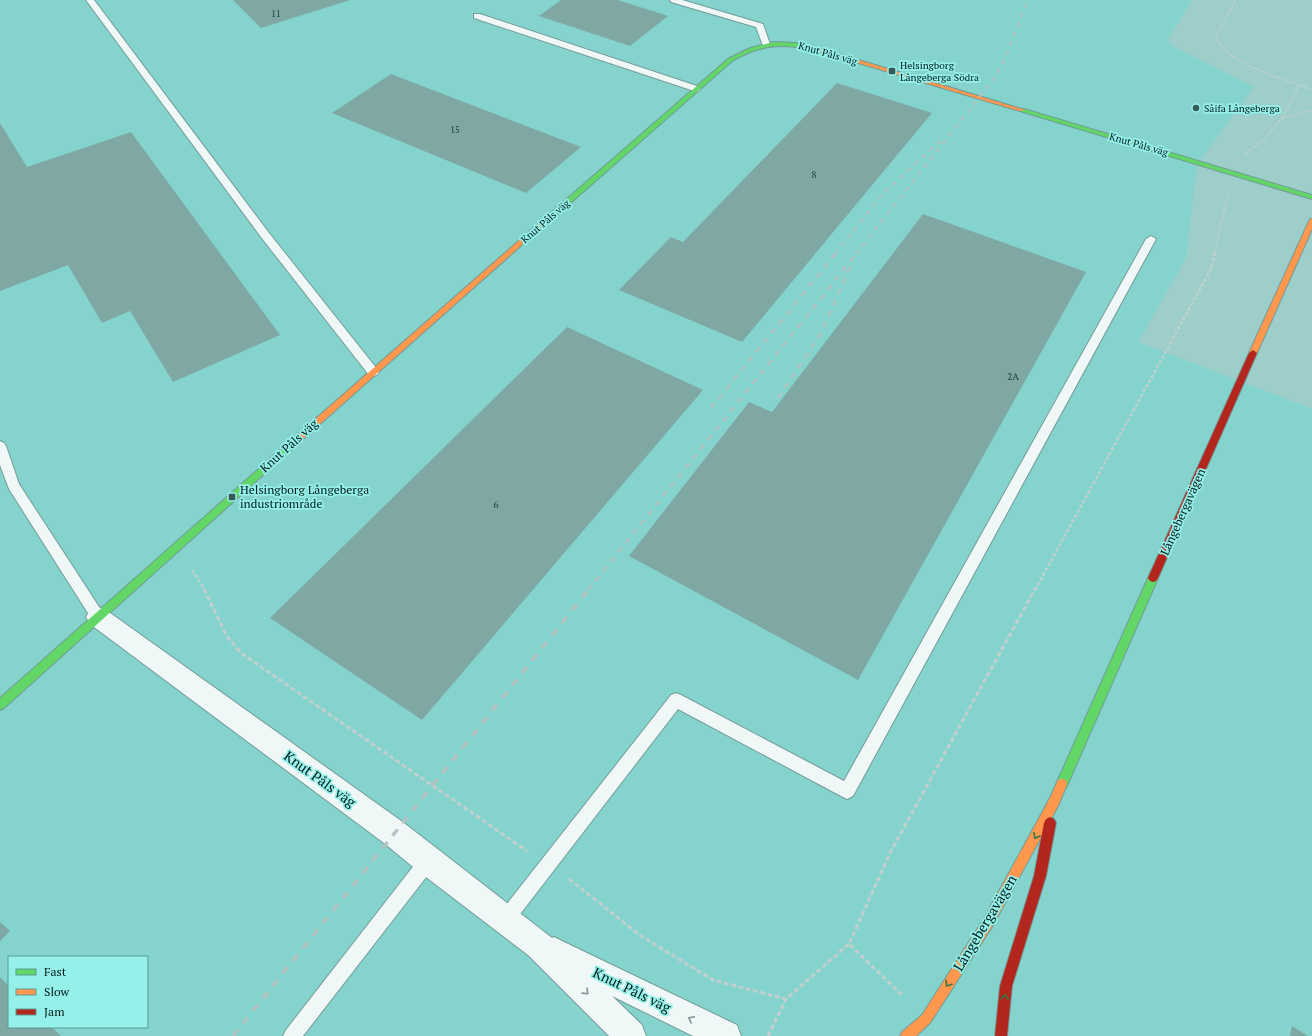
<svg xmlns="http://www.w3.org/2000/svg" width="1312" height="1036" viewBox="0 0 1312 1036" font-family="'PT Serif',serif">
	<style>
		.built { fill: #84d4cd; fill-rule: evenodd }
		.building { fill: #7fa8a5 }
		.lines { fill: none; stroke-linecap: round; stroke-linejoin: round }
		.lane-casing { stroke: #739b98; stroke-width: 2 }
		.street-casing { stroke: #739b98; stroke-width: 2 }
		.fast-casing { stroke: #739b98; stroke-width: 2 }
		.slow-casing { stroke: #739b98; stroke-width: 2 }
		.jam-casing { stroke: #739b98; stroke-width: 2 }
		.path-far2 { stroke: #c0d0ce; stroke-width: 1.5; stroke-dasharray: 3 1.5; stroke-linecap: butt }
		.path-far1 { stroke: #c0d0ce; stroke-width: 2.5; stroke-dasharray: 3.5 2; stroke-linecap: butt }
		.path { stroke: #c0d0ce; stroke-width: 3; stroke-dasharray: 5 2.5; stroke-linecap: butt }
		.lane { fill: #f0f8f7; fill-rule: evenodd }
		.street { fill: #f0f8f7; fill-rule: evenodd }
		.fast { fill: #63d668; fill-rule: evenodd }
		.slow { fill: #ff974d; fill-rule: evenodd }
		.jam { fill: #b3261e; fill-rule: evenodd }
		.rail-far2 { stroke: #b4c3c2; stroke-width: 2; stroke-dasharray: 5 5; stroke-linecap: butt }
		.rail-far1 { stroke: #b4c3c2; stroke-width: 2.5; stroke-dasharray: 6 6; stroke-linecap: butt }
		.rail { stroke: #b4c3c2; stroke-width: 3.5; stroke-dasharray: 8 8; stroke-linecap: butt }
		.oneway { stroke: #327941 }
		.oneway2 { stroke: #849594 }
		.poi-dot { fill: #375a58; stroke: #95f0e9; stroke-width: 1.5 }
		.labels { text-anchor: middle; stroke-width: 3.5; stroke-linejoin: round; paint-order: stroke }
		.far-number-label { font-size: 9px; fill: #203f3d }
		.far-street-label { font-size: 10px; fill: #001c1a; stroke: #95f0e9 }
		.far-poi-label { font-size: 10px; fill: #001c1a; stroke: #95f0e9; text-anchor: start }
		.number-label { font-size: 10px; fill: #203f3d }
		.street-label { font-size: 12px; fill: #001c1a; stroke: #95f0e9 }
		.poi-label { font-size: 12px; fill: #001c1a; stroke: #95f0e9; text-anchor: start }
		.near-street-label { font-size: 14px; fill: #001c1a; stroke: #95f0e9 }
	</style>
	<rect width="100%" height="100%" fill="#9dceca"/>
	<path class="built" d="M0,0H1192L1168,39L1171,45L1254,87L1197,164L1186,258L1138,342L1312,409V1036H0ZM9,957H147V1027H9Z"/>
	<g class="building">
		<path d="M233,0H350L261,28Z"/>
		<path d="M561,0H618L668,16L630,46L539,16Z"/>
		<path d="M391,74L581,147L526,193L332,113Z"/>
		<path d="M837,83L932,113L742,342L619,290L671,237L683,242Z"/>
		<path d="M0,123L27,167L131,132L280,335L173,382L130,311L102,323L68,265L0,291Z"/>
		<path d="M923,214L1086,272L858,680L629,556L749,402L772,412Z"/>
		<path d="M567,327L703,390L422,720L270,618Z"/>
		<path d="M0,922L10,931L0,941Z"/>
		<path d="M0,977L9,986V1027H52L61,1036H0Z"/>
		<path d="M1292,1026L1308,1036H1290Z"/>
	</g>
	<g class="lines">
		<g class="lane-casing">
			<g id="lane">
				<path d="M86,0H94L269,233L377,369L379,372L377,375L373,376L369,375L261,237Z"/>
				<path d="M670,0H682L763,24L770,44L769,46H763L756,27L671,2Z"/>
				<path d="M474,14H480L700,87L701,89L697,92L694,91L474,18Z"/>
				<path d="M1151,236L1156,239L853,796L847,799L841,796L678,709L511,926L505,929L499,926L496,920L499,914L671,695L676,693L681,695L844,781L1146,239Z"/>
				<path d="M0,441L4,443L6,446L19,484L103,613L105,617L103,621L98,623L93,621L9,489L0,465Z"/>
				<path d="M428,853L434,855L436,861L434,867L303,1036H283L286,1030L422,855Z"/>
			</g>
		</g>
		<g class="street-casing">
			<path id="street" d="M98,607L106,610L404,823L552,938L554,937L564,942L737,1025L741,1036H693L612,996L642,1025L646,1036H609L528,955L418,871L384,843L90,624L86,617L90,610Z"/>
		</g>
		<g class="fast-casing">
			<g id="fast">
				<path d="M774,42L796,43L823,50L820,52C786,43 763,43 732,61L542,228H538V224L728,59L750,48Z"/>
				<path d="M1020,109H1024L1312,195V199L1020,111Z"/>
				<path d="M291,442L294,443L295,445L294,447L4,708L0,710V698L288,443Z"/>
				<path d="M1153,574L1156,575L1158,578L1066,788L1062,789L1058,788L1057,784L1058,780L1148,578L1150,575Z"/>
			</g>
		</g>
		<g class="slow-casing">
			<g id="slow">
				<path d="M818,49H822L1025,110L1020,111L818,51Z"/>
				<path d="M1310,219H1312V229L1257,353L1253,356L1250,355L1249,353Z"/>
				<path d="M538,224H540L543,226L294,447H288L287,445L288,443Z"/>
				<path d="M1062,779L1066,780L1067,784L1058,806L993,925L930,1023L916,1036H900L902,1032L922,1015L985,917L1050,798L1058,780Z"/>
			</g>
		</g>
		<g class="jam-casing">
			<g id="jam">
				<path d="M1253,350L1257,353L1158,578L1156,581L1153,582L1150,581L1148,578L1249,353Z"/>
				<path d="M1050,817L1054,819L1056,823L1046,876L1012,986L1007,1036H995L1000,986L1034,876L1044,823L1046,819Z"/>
			</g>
		</g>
		<g class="path-far2">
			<path d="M1235,0L1216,37C1226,63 1275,76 1299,85L1282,118L1265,138L1246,154"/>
			<path d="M1299,85L1312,90"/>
			<path d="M1282,118L1312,110"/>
			<path d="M1214,254L1228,195"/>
		</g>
		<g class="path-far1">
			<path d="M192,570L205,590"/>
			<path d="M1035,590L1211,269L1215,253"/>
		</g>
		<g class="path">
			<path d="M204,589L226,635L241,653L527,851"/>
			<path d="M569,879L641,936L713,980L786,999L849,944"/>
			<path d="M902,995L849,944L891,851L1035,589"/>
			<path d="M768,1036L786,999"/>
		</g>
		<use href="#lane" class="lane"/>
		<use href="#street" class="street"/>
		<use href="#fast" class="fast"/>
		<use href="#slow" class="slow"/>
		<use href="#jam" class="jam"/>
		<g class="rail-far2">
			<path d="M835,254L882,195L943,138"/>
			<path d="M856,254L996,76L1006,57L1027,0"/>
		</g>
		<g class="rail-far1">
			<path d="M778,398L820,335L851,265"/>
			<path d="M711,408L836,253"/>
			<path d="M588,590L857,253"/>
		</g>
		<path class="rail" d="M233,1036L589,589"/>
	</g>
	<defs><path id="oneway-chevron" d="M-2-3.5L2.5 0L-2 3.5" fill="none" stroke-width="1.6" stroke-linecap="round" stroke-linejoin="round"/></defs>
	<g class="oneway">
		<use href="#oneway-chevron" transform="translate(1036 836) rotate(119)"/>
		<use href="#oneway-chevron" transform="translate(948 984) rotate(123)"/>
		<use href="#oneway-chevron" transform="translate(1005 997) rotate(-84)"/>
	</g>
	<g class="oneway2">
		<use href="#oneway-chevron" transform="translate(586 992) rotate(44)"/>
		<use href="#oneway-chevron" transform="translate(691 1019) rotate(-154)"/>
	</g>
	<g class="poi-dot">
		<rect x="888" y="67" width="8" height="8" rx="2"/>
		<circle cx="1196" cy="108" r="4"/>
		<rect x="228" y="493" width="8" height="8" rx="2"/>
	</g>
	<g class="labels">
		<g class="far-number-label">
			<text x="276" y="17">11</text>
			<text x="455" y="133">15</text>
			<text x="814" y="178">8</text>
		</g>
		<g class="far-street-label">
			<text transform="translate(828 53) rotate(16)" y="4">Knut Påls väg</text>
			<text transform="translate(1139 144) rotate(16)" y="4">Knut Påls väg</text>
			<text transform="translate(545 221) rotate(-41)" y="4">Knut Påls väg</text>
		</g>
		<g class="far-poi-label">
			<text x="900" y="69">Helsingborg<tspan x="900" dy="12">Långeberga Södra</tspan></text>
			<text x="1204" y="112">Såifa Långeberga</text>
		</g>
		<g class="number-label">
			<text x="1013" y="380">2A</text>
			<text x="496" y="508">6</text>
		</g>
		<g class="street-label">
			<text transform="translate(289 446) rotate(-42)" y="4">Knut Påls väg</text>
			<text transform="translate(1183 512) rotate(-66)" y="4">Långebergavägen</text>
		</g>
		<g class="poi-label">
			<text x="240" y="494">Helsingborg Långeberga<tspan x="240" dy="14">industriområde</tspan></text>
		</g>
		<g class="near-street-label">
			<text transform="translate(320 779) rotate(36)" y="5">Knut Påls väg</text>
			<text transform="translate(985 923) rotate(-59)" y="5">Långebergavägen</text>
			<text transform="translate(632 990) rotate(26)" y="5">Knut Påls väg</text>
		</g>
	</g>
	<rect x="8" y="956" width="140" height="72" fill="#95f0e9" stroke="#599b96"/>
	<rect x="16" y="969" width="20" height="6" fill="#63d668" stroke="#599b96"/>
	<text x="44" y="976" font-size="12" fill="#001c1a">Fast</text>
	<rect x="16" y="989" width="20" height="6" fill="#ff974d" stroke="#599b96"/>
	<text x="44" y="996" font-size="12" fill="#001c1a">Slow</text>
	<rect x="16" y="1009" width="20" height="6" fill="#b3261e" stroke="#599b96"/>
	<text x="44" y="1016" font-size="12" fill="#001c1a">Jam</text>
</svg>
